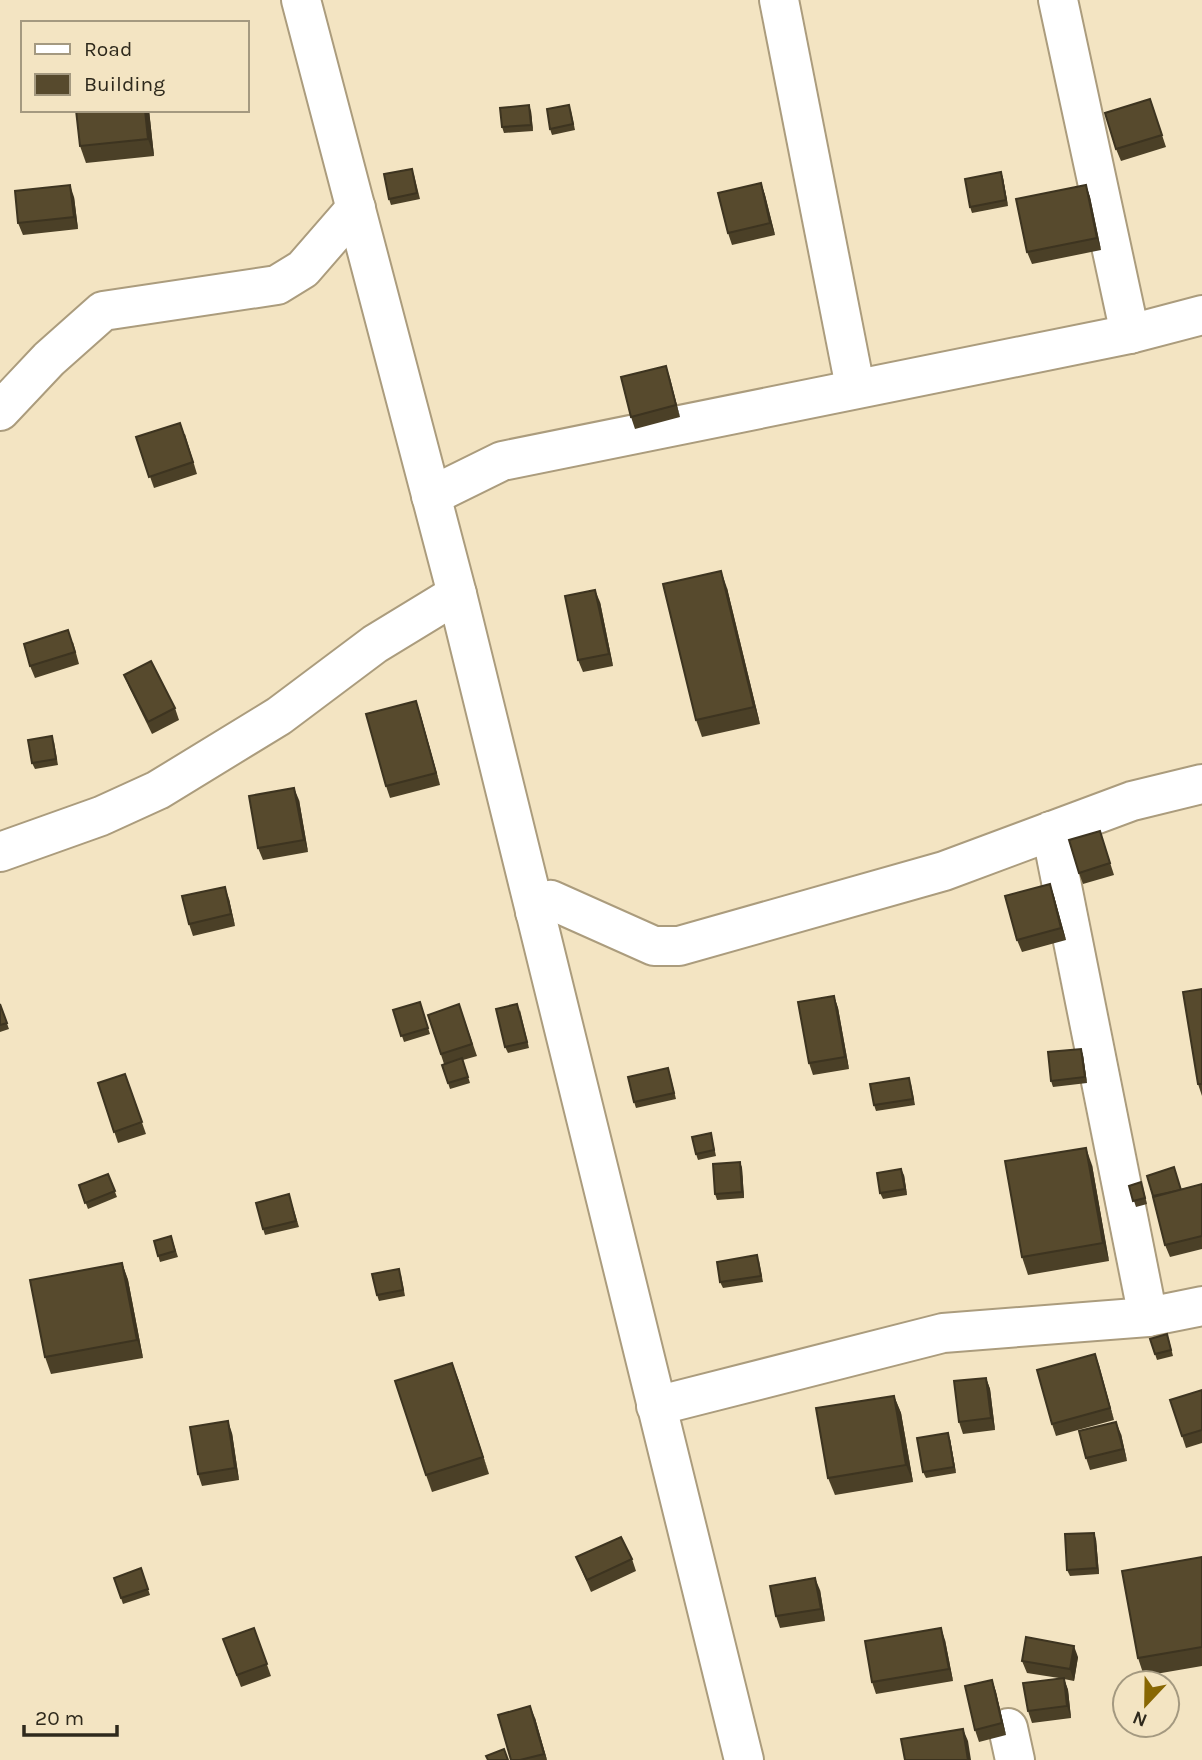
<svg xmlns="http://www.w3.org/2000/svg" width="1202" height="1760" viewBox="0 0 1202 1760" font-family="Karla,sans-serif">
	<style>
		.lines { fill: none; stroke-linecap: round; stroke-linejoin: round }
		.minor-casing { stroke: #ab9c7d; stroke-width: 42 }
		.minor { stroke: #fff; stroke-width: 38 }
		.wall { fill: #4b4027 }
		.shaded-wall { fill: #3d3420 }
		.building { fill: #574a2d; stroke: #3d3420; stroke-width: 2 }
	</style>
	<rect width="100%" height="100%" fill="#f3e4c2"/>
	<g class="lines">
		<g class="minor-casing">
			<g id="minor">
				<path d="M301,0L457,594L744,1760"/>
				<path d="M779,0L855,387"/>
				<path d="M1058,0L1130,334"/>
				<path d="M0,411L49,359L103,311L277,285L303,269L356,208"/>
				<path d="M431,496L502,461L1130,334L1202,315"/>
				<path d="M1051,831L1148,1317"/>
				<path d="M0,852L101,816L158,790L279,716L375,644L457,594"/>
				<path d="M535,912L551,900L654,946H679L944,871L1132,801L1202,784"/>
				<path d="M656,1406L943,1333L1148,1317L1202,1306"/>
				<path d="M1008,1728L1015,1760"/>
			</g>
		</g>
		<use href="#minor" class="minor"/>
	</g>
	<g class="wall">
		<path d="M1150,99L1166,147L1121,161L1116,149Z"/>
		<path d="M149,110L154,156L86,163L80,146Z"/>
		<path d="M531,111L533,131L504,133L502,127Z"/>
		<path d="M571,111L575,130L552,135L550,129Z"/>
		<path d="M1001,172L1003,178L1008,206L972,213L970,207Z"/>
		<path d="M414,175L420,199L391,205L389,199Z"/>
		<path d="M761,183L765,195L775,235L732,245L728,233Z"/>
		<path d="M1086,185L1090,197L1101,250L1032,264L1027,252Z"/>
		<path d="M74,197L78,229L23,235L18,223Z"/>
		<path d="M666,366L680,417L635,429L631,417Z"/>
		<path d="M185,434L197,474L154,488L136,437Z"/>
		<path d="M727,588L760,724L702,737L696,720Z"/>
		<path d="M600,602L613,666L583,672L578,660Z"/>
		<path d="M73,642L79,664L35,678L30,666Z"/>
		<path d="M124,675L175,708L179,720L152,734L129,687Z"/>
		<path d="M420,713L440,785L390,798L386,786Z"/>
		<path d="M54,742L58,765L35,769L32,763Z"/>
		<path d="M299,800L308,852L263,860L258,848Z"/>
		<path d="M1100,831L1114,875L1083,884L1079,873Z"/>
		<path d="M1050,884L1054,896L1066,940L1022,952L1017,940Z"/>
		<path d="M229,899L235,926L193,936L189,924Z"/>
		<path d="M1202,989V1096L1198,1084Z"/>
		<path d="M834,996L838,1008L849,1069L813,1075L809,1063Z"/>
		<path d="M420,1002L430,1034L404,1042L393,1010Z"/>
		<path d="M0,1004L9,1029L0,1032Z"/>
		<path d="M459,1004L477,1056L463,1060L470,1083L450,1089L442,1065L444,1064L428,1015Z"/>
		<path d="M520,1010L529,1048L508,1053L505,1047Z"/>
		<path d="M1081,1049L1083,1055L1087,1083L1053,1087L1051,1081Z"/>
		<path d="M125,1074L146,1134L118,1143L98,1083Z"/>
		<path d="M670,1074L676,1099L636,1108L634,1102Z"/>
		<path d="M911,1084L915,1105L876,1111L874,1105Z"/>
		<path d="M711,1133L716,1156L698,1160L696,1154Z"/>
		<path d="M740,1162L742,1168L744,1198L717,1200L715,1194Z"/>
		<path d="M1092,1165L1109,1261L1028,1275L1022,1257Z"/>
		<path d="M108,1174L117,1197L88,1209L79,1185Z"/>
		<path d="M904,1175L907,1195L883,1199L880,1193Z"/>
		<path d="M1202,1184V1249L1170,1257L1165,1245L1181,1189Z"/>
		<path d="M1129,1186L1143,1188L1147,1204L1136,1207Z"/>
		<path d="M289,1194L299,1227L265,1235L263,1229Z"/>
		<path d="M171,1236L178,1257L160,1262L154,1241Z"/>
		<path d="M759,1261L763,1282L723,1288L720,1282Z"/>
		<path d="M122,1263L128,1280L143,1358L51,1374L45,1357Z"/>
		<path d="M401,1275L405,1296L379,1301L377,1295Z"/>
		<path d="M1150,1339L1169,1340L1173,1356L1157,1360Z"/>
		<path d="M1095,1354L1114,1420L1056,1436L1052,1424Z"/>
		<path d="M452,1363L489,1474L432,1492L426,1475Z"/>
		<path d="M986,1378L990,1389L995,1430L963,1434L959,1422Z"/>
		<path d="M1202,1390V1443L1186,1448L1170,1400Z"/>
		<path d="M894,1396L901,1413L913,1482L835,1495L828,1478Z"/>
		<path d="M232,1433L239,1480L202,1486L198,1474Z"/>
		<path d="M1121,1434L1127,1461L1090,1470L1086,1458Z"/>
		<path d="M950,1439L956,1473L926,1478L923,1472Z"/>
		<path d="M1096,1539L1099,1574L1070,1576L1067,1570Z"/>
		<path d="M576,1557L632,1559L636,1571L591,1592Z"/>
		<path d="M1202,1557V1666L1144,1676L1138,1658Z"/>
		<path d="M141,1568L150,1595L123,1604L114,1578Z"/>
		<path d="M820,1590L825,1621L780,1628L776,1616Z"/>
		<path d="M254,1628L271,1676L241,1687L223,1639Z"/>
		<path d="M945,1640L953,1681L876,1694L872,1682Z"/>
		<path d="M1078,1657L1074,1681L1064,1679L1068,1690L1071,1718L1032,1723L1028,1711L1059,1678L1027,1673L1022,1661Z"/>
		<path d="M992,1680L996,1692L1006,1735L979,1742L975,1730Z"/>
		<path d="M535,1718L547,1760H511Z"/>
	</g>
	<g class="shaded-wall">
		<path d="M529,105L531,111L533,131L531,125Z"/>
		<path d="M145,110H149L154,156L148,139Z"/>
		<path d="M1001,172L1003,178L1008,206L1006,200Z"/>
		<path d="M761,183L765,195L775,235L770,223Z"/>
		<path d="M70,185L74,197L78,229L74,217Z"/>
		<path d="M1086,185L1090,197L1101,250L1097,238Z"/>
		<path d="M666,366L670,378L680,417L676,405Z"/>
		<path d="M721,571L727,588L760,724L754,707Z"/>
		<path d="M595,590L600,602L613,666L609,654Z"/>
		<path d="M416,701L420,713L440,785L436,773Z"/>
		<path d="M294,788L299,800L308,852L304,840Z"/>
		<path d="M1050,884L1054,896L1066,940L1061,928Z"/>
		<path d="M225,887L229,899L235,926L231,914Z"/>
		<path d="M834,996L838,1008L849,1069L845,1057Z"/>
		<path d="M1081,1049L1083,1055L1087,1083L1085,1077Z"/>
		<path d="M1086,1148L1092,1165L1109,1261L1103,1243Z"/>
		<path d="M740,1162L742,1168L744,1198L742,1192Z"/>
		<path d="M901,1169L904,1175L907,1195L905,1189Z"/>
		<path d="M122,1263L128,1280L143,1358L137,1340Z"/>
		<path d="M1095,1354L1099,1365L1114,1420L1110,1408Z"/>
		<path d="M452,1363L459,1381L489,1474L483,1457Z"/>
		<path d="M986,1378L990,1389L995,1430L991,1418Z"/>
		<path d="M894,1396L901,1413L913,1482L906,1465Z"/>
		<path d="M228,1421L232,1433L239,1480L235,1468Z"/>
		<path d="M1116,1422L1121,1434L1127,1461L1123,1449Z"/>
		<path d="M948,1433L950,1439L956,1473L954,1467Z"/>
		<path d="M1094,1533L1096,1539L1099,1574L1097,1568Z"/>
		<path d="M815,1578L820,1590L825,1621L821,1609Z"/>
		<path d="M941,1628L945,1640L953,1681L949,1669Z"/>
		<path d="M1074,1646L1078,1657L1074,1681L1070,1669Z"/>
		<path d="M1064,1678L1068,1690L1071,1718L1067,1706Z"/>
		<path d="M992,1680L996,1692L1006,1735L1002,1723Z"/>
		<path d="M530,1706L535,1718L547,1760L544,1754Z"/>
		<path d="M963,1729L968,1741L971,1760H968Z"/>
	</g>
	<g class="building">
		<path d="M1150,99L1162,135L1116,149L1105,113Z"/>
		<path d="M529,105L531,125L502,127L500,108Z"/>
		<path d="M569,105L573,124L550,129L547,109Z"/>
		<path d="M76,110H145L148,139L80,146Z"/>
		<path d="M412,169L417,193L389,199L384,174Z"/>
		<path d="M1001,172L1006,200L970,207L965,179Z"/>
		<path d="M761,183L770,223L728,233L718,193Z"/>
		<path d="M70,185L74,217L18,223L15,191Z"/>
		<path d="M1086,185L1097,238L1027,252L1016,199Z"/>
		<path d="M666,366L676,405L631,417L621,377Z"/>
		<path d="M180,423L193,462L149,477L136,437Z"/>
		<path d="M721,571L754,707L696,720L663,584Z"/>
		<path d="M595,590L609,654L578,660L565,596Z"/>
		<path d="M68,630L75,652L30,666L24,644Z"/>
		<path d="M151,661L175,708L148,722L124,675Z"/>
		<path d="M416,701L436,773L386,786L366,714Z"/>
		<path d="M52,736L56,759L32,763L28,740Z"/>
		<path d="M294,788L304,840L258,848L249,796Z"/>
		<path d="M1100,831L1110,863L1079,873L1069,840Z"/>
		<path d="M1050,884L1061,928L1017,940L1005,896Z"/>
		<path d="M225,887L231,914L189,924L182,896Z"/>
		<path d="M1202,989V1084H1198L1183,992Z"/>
		<path d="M834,996L845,1057L809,1063L798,1002Z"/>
		<path d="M420,1002L428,1028L401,1036L393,1010Z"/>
		<path d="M0,1004L7,1023L0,1025Z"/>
		<path d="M459,1004L472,1044L441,1054L428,1015Z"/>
		<path d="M517,1004L527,1042L505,1047L496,1009Z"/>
		<path d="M1081,1049L1085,1077L1051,1081L1048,1052Z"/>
		<path d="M462,1058L468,1077L448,1083L442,1065Z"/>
		<path d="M668,1068L674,1093L634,1102L628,1077Z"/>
		<path d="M125,1074L142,1122L114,1132L98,1083Z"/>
		<path d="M909,1078L913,1099L874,1105L870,1084Z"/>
		<path d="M711,1133L714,1150L696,1154L692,1137Z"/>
		<path d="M1086,1148L1103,1243L1022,1257L1005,1161Z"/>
		<path d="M740,1162L742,1192L715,1194L713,1164Z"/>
		<path d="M1174,1167L1181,1190L1153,1196L1147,1176Z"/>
		<path d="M901,1169L905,1189L880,1193L877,1173Z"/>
		<path d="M108,1174L115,1191L85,1203L79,1185Z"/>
		<path d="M1141,1182L1145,1198L1133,1201L1129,1186Z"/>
		<path d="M1202,1184V1236L1165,1245L1153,1197Z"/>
		<path d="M289,1194L296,1221L263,1229L256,1203Z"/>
		<path d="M171,1236L175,1251L158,1256L154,1241Z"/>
		<path d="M757,1255L761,1276L720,1282L717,1262Z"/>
		<path d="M122,1263L137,1340L45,1357L30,1280Z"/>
		<path d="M399,1269L403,1290L377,1295L372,1274Z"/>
		<path d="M1167,1334L1171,1350L1155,1354L1150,1339Z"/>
		<path d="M1095,1354L1110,1408L1052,1424L1037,1370Z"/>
		<path d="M452,1363L483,1457L426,1475L395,1381Z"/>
		<path d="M986,1378L991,1418L959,1422L954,1381Z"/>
		<path d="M1202,1390V1430L1182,1436L1170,1400Z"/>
		<path d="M894,1396L906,1465L828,1478L816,1408Z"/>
		<path d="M228,1421L235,1468L198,1474L190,1427Z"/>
		<path d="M1116,1422L1123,1449L1086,1458L1079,1431Z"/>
		<path d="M948,1433L954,1467L923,1472L917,1438Z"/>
		<path d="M1094,1533L1097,1568L1067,1570L1065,1534Z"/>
		<path d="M621,1537L632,1559L587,1580L576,1557Z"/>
		<path d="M1202,1557V1647L1138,1658L1122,1571Z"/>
		<path d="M141,1568L148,1589L121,1598L114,1578Z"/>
		<path d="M815,1578L821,1609L776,1616L770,1586Z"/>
		<path d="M254,1628L267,1664L237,1675L223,1639Z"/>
		<path d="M941,1628L949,1669L872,1682L865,1641Z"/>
		<path d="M1026,1637L1074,1646L1070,1669L1022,1661Z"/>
		<path d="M1064,1678L1067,1706L1028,1711L1023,1683Z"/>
		<path d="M992,1680L1002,1723L975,1730L965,1686Z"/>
		<path d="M530,1706L544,1754L520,1760H511L498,1715Z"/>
		<path d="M963,1729L968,1760H905L901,1739Z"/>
		<path d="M504,1749L508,1760H488L486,1756Z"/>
	</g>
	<rect x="21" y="21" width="228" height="91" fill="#f3e4c2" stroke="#a49980" stroke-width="2"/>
	<rect x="35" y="44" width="35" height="10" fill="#ffffff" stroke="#a49980" stroke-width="2"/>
	<text x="84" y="56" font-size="21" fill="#2e291c">Road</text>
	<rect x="35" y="74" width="35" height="21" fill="#574a2d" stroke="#a49980" stroke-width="2"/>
	<text x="84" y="91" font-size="21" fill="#2e291c">Building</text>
	<g transform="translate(1146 1704) rotate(202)"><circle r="33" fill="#f3e4c2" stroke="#a49980" stroke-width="2"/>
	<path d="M0-5L12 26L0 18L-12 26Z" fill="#886703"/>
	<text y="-10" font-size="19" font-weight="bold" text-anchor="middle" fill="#2e291c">N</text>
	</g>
	<path d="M24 1725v10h93v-10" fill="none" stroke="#2e291c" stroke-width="3.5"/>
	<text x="35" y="1725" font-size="21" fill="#2e291c" stroke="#f3e4c2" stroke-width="5" paint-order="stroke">20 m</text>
</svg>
